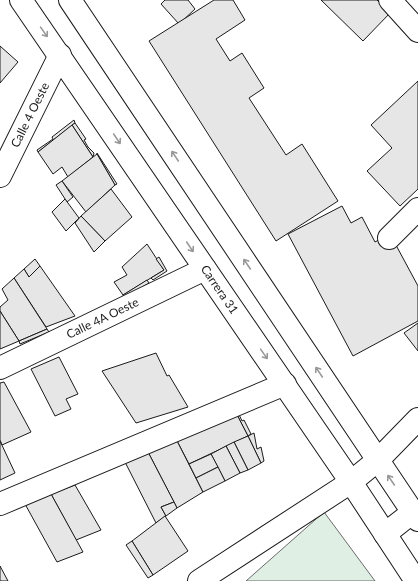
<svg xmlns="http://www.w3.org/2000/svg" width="418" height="581" viewBox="0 0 418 581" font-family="Lato,sans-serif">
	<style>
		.green { fill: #e0efe3; stroke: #6a6a6a }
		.building { fill: #e6e6e6; stroke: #1a1a1a }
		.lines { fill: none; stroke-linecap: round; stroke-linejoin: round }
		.minor-casing { stroke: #1a1a1a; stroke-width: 24 }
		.highway-casing { stroke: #1a1a1a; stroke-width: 24 }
		.minor { stroke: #fff; stroke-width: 22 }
		.highway { stroke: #fff; stroke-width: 22 }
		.oneway { stroke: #989898 }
		.labels { text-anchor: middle; stroke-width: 3; stroke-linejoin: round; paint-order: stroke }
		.street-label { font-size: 12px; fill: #1a1a1a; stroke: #fff }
	</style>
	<rect width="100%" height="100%" fill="#fff"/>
	<path class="green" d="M324,512L375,581H246Z"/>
	<g class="building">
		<path d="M165,0H188L195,9L179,24L161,4Z"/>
		<path d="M214,0H233L245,20L216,39L230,61L242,53L264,88L249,98L286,155L302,144L338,201L276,241L149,41Z"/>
		<path d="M321,0H377L390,13L363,41Z"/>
		<path d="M0,46L18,62L0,83Z"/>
		<path d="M418,81V189L400,206L367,171L392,148L371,125Z"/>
		<path d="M74,120L75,123L38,152L37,150L53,139L52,137Z"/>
		<path d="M75,123L86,139L84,140L88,147L94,153L93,157L72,125Z"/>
		<path d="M72,125L93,157L68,177L62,167L53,174L38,152Z"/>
		<path d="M97,153L117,184L115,185L97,154Z"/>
		<path d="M97,154L115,185L86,212L62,181Z"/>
		<path d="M62,181L73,197L67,202L56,185Z"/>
		<path d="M111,189L132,217L105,241L81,216Z"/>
		<path d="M65,199L79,218L66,231L52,212Z"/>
		<path d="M342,206L351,223L362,217L375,242L390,234L418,286V321L353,356L288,234Z"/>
		<path d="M81,216L105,241L94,252L75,223Z"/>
		<path d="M147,244L164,270L123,295L114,282L127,275L122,267Z"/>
		<path d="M159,257L167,271L153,280L151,278L164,270L156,259Z"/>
		<path d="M35,259L40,266L29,277L24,269Z"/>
		<path d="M40,266L75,316L46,327L14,278L24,269L29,277Z"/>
		<path d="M14,278L47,329L19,341L0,311V307L8,300L2,289Z"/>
		<path d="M147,280L149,283L124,298L123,295Z"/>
		<path d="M0,311L19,341L0,349Z"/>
		<path d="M418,323V351L404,333Z"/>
		<path d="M47,329L49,332L20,344L19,341Z"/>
		<path d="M156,353L167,376L169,375L188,407L136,423L102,371Z"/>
		<path d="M59,357L78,394L66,399L71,409L55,416L31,369Z"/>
		<path d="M4,382L31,432L2,445L0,440V383Z"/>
		<path d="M236,408L242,421L244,420L251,434L248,436L234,409Z"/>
		<path d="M234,409L248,436L189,464L175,437Z"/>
		<path d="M254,433L257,449L261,447L264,461L261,463L248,436Z"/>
		<path d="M248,436L261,463L248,470L234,442Z"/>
		<path d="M175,437L203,492L177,508L148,452Z"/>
		<path d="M0,441L15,473L0,480Z"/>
		<path d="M234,442L248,470L240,473L226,446Z"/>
		<path d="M226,446L240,473L225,481L211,454Z"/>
		<path d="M148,452L174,502L161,507L166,516L156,523L125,462Z"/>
		<path d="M211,454L218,467L196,478L189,464Z"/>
		<path d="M218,467L225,481L203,492L196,478Z"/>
		<path d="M75,485L101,530L76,540L51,494Z"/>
		<path d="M51,494L83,552L57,562L25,504Z"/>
		<path d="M174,502L177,508L166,516L161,507Z"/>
		<path d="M165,516L188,551L153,575L132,541Z"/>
		<path d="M132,541L153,575L148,578L126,545Z"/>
		<path d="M0,566L8,581H0Z"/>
	</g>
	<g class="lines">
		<g class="minor-casing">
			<g id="minor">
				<path d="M390,0L418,31"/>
				<path id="s1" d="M0,176L60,55"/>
				<path d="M389,238L418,209"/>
				<path id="s2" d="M0,368L205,269"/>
				<path d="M0,504L285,384"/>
				<path d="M199,581L351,482L378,460L418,419"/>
			</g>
		</g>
		<g class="highway-casing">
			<g id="highway">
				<path id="s3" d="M21,0L351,482L416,581"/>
				<path d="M70,0L418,520"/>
				<path d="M385,534L413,512"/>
			</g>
		</g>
		<use href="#minor" class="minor"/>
		<use href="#highway" class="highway"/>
	</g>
	<defs><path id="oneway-shaft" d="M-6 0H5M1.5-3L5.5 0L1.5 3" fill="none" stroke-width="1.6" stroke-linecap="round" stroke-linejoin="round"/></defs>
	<g class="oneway">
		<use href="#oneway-shaft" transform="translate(44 32) rotate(55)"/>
		<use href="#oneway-shaft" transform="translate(117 139) rotate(56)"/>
		<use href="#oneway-shaft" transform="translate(175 156) rotate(-124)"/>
		<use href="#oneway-shaft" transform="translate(190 247) rotate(56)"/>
		<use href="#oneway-shaft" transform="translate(247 264) rotate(-124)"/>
		<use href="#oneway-shaft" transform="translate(264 354) rotate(55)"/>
		<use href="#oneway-shaft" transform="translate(319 372) rotate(-124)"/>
		<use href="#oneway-shaft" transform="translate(391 480) rotate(-124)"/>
	</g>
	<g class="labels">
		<g class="street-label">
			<text dy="4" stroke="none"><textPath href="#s1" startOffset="68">Calle 4 Oeste</textPath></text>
			<text dy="4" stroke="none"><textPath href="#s3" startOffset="351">Carrera 31</textPath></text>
			<text dy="4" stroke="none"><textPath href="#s2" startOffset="114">Calle 4A Oeste</textPath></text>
		</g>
	</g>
</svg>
